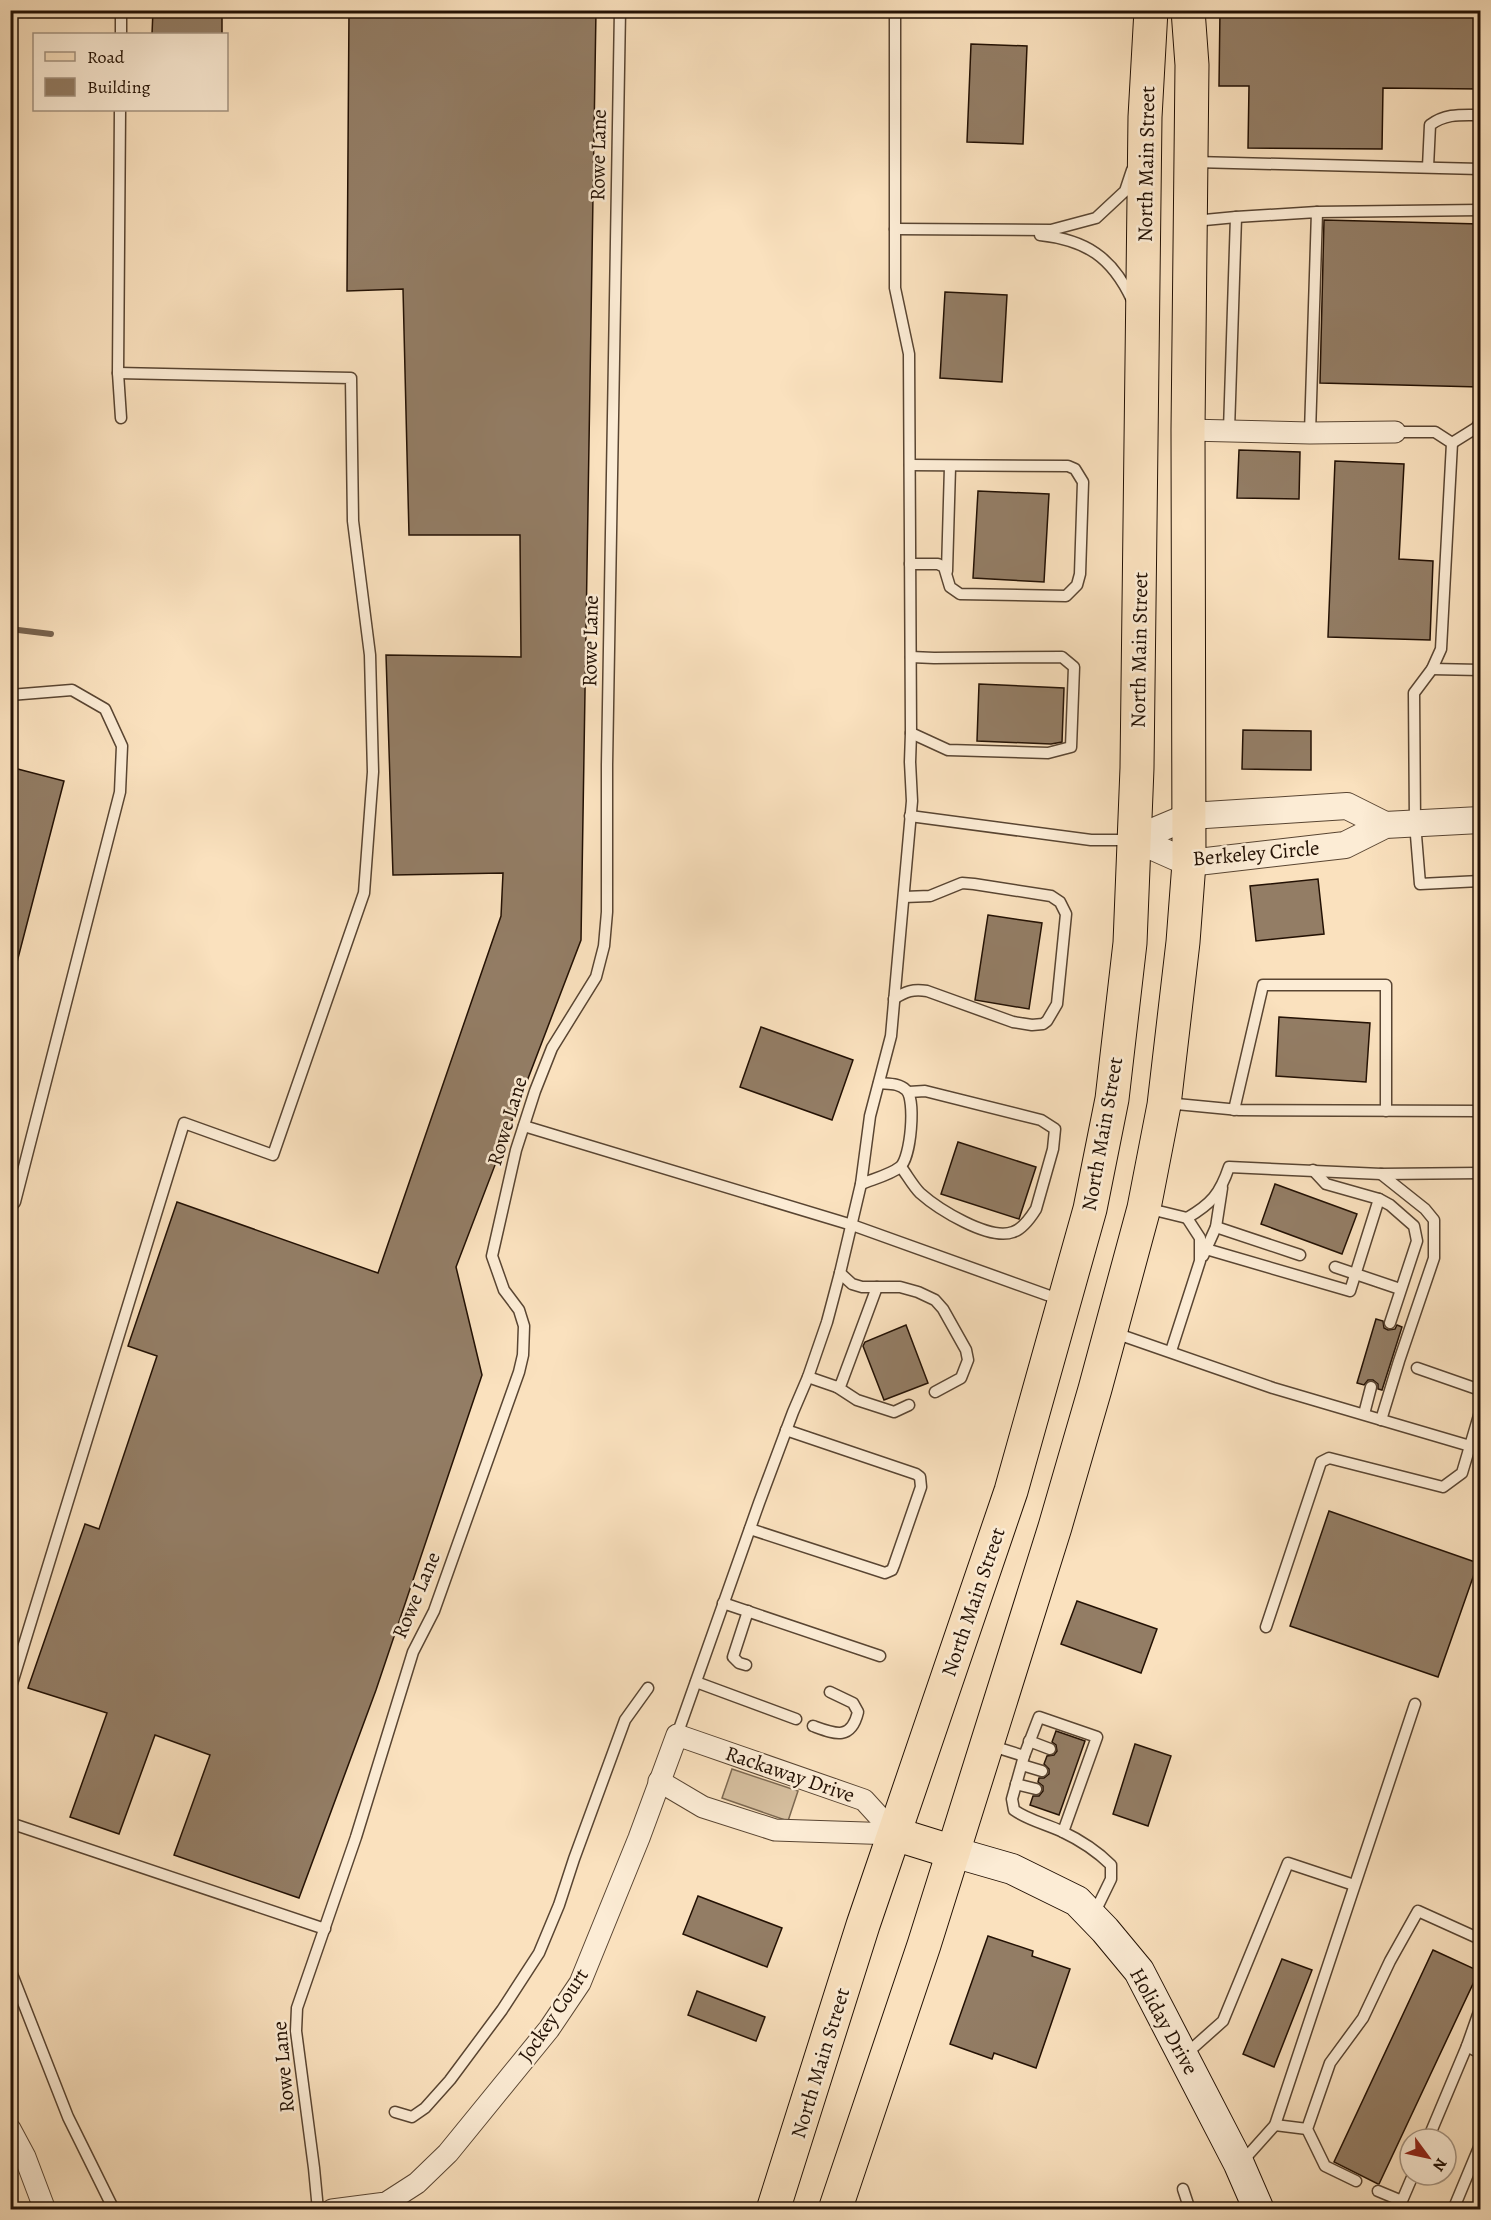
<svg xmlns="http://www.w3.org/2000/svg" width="1491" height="2220" viewBox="0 0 1491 2220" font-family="Alegreya,serif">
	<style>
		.green { fill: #d5be9e; stroke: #7c6851; stroke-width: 1.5 }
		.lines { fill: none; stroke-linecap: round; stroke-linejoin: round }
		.stream { stroke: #78634e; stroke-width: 6 }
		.building { fill: #937d65; stroke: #231104; stroke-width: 1.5 }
		.service-casing { stroke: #594532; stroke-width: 13 }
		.minor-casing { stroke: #594532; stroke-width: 23 }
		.tertiary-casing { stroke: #594532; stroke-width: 28 }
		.secondary-casing { stroke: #231104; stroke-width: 32 }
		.primary-casing { stroke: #231104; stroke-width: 35 }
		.service { stroke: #fcecd5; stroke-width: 10 }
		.minor { stroke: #fcecd5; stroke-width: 21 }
		.tertiary { stroke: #fcecd5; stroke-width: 26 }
		.secondary { stroke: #fcecd5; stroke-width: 30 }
		.primary { stroke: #fae1be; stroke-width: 33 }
		.labels { text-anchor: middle; stroke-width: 5; stroke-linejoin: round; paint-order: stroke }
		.street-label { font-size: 21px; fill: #231104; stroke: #fcecd5 }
	</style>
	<rect width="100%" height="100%" fill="#fae1be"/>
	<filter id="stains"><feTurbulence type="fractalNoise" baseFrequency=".00333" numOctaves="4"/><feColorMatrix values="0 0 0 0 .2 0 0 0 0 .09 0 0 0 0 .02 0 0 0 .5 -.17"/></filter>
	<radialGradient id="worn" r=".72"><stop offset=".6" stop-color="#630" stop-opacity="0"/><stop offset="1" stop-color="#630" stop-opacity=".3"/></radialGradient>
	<path class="green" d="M732,1769L798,1791L788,1821L722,1798Z"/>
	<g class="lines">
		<path class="stream" d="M10,629L51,634"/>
	</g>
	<g class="building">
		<path d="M153,10H222V34H152Z"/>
		<path d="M349,10H596L581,940L456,1267L482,1375L376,1690L299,1898L174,1855L210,1755L155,1735L119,1834L70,1817L107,1713L28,1688L85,1524L99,1529L157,1356L128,1346L177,1202L378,1273L501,916L503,873L393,875L386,655L521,657L520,535H409L403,289L347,291Z"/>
		<path d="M1220,10L1480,13V89L1383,88L1382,149L1248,148L1249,86H1219Z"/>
		<path d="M971,44L1027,46L1023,144L967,142Z"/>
		<path d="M1324,220L1480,224V387L1320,383Z"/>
		<path d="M945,292L1007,295L1002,382L940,378Z"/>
		<path d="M1239,450L1300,452L1299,499L1237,498Z"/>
		<path d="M1335,461L1404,464L1399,559L1433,561L1430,640L1328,637Z"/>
		<path d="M978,491L1049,494L1044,582L973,578Z"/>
		<path d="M979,684L1064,688L1062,742L1051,744L977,741Z"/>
		<path d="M1243,730L1311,731V770L1242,769Z"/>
		<path d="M10,767L64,781L16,966H10Z"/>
		<path d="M1318,879L1324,934L1256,941L1250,886Z"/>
		<path d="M988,915L1042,923L1029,1009L975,1000Z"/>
		<path d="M1279,1017L1370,1023L1366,1082L1276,1076Z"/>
		<path d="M761,1027L853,1060L832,1120L740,1087Z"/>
		<path d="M958,1142L1036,1167L1019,1219L941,1194Z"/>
		<path d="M1275,1184L1357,1214L1342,1254L1261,1224Z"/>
		<path d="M1376,1319L1383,1321L1384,1328L1388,1330L1395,1329L1397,1325L1402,1327L1382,1390L1378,1389V1384L1373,1380H1368L1364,1385L1357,1383Z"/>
		<path d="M906,1325L928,1383L884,1400L863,1346L865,1342Z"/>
		<path d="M1329,1511L1478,1563L1438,1677L1290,1626Z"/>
		<path d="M1077,1601L1157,1629L1141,1673L1061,1644Z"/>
		<path d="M1056,1731L1085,1741L1059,1815L1030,1805L1033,1796H1039L1043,1791V1786L1038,1782L1039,1778H1044L1049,1774V1769L1044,1764L1047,1756L1054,1755L1057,1751L1056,1745L1052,1742Z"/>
		<path d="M1135,1744L1171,1756L1148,1826L1113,1814Z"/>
		<path d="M698,1896L782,1928L767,1967L683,1934Z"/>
		<path d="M988,1936L1033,1951L1032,1956L1070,1969L1036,2068L994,2053L992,2059L950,2044Z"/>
		<path d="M1433,1950L1479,1971L1379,2184H1378L1334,2162Z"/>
		<path d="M1282,1959L1312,1970L1274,2067L1243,2054Z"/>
		<path d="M697,1991L765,2017L756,2041L688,2015Z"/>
	</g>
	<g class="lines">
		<g class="service-casing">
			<g id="service">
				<path d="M121,34V10"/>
				<path d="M120,110L118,373L121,418"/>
				<path d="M1195,162L1480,169"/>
				<path d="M1428,167L1430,125C1446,113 1462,115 1480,115"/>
				<path d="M1317,212L1480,210"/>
				<path d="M1194,221L1236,217L1317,212L1310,433"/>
				<path d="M895,229L1051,230L1096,218L1125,191L1132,170"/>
				<path d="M1040,235C1086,240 1112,257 1132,300"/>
				<path d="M1229,430L1236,217"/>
				<path d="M1395,432H1435L1452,443L1441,649L1432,669L1414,693L1415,823L1420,884L1480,881"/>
				<path d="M1452,443L1476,428L1480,422"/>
				<path d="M910,465L1068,466L1075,469L1083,482L1080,574L1077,585L1066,596L960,594L950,587L944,567L938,564H910"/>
				<path d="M947,571L950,467"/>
				<path d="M911,657L934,658L1062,657L1074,667L1071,747L1048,753L948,750L911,733"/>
				<path d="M1432,669L1480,670"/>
				<path d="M10,695L72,690L105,709L122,746L120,792L15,1202L10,1208"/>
				<path d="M910,816L1091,840H1131"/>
				<path d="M894,999C906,991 913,989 927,991L1013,1022L1032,1025L1043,1024L1047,1021L1057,1004L1066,914L1060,902L1051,896L974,884L962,883L930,896L904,897"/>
				<path d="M1166,1103L1239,1110L1480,1111"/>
				<path d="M1234,1110L1263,985H1386V1111"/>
				<path d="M524,1126L852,1225L1061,1300"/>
				<path d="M901,1167C907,1175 913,1186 920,1193C938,1209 989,1241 1013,1232C1023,1229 1031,1217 1036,1209L1053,1149L1055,1129L1041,1120L925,1091L909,1092"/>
				<path d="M1313,1170L1326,1184L1379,1199L1390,1205L1414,1226L1417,1241L1390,1323"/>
				<path d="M1381,1174L1425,1209L1434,1220V1258L1399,1361L1381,1420"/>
				<path d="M861,1184C873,1179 890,1175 900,1167C911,1158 916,1099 906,1090C899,1083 889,1084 879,1083"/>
				<path d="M1146,1208L1187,1218"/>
				<path d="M1216,1227L1300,1255"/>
				<path d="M1206,1249L1350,1291L1379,1199"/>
				<path d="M1203,1256L1216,1227L1222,1188"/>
				<path d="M1335,1267L1400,1289"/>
				<path d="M840,1273L852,1284L862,1287H900L918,1292L935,1300L943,1309L966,1350L968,1360L961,1378L935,1392"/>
				<path d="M1112,1332L1273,1388L1470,1446L1480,1412"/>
				<path d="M1171,1351L1200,1261V1238L1187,1218C1211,1204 1220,1194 1229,1167L1381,1174L1480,1173"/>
				<path d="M1417,1368L1480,1390"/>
				<path d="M808,1377L837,1387L841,1384L877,1287"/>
				<path d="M837,1387L857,1400L894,1412L909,1405"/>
				<path d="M1364,1414L1371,1387"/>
				<path d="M750,1529L885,1573L892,1570L894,1565L921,1487L920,1477L916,1474L786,1430"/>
				<path d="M723,1603L880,1656"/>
				<path d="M1266,1627L1321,1462L1329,1458L1443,1487L1462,1473L1470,1446"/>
				<path d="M746,1665L739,1663L733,1657L748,1611"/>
				<path d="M696,1682L796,1719"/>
				<path d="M10,1690L184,1123L273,1155L364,893L373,772L370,655L353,521L351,378L118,373"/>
				<path d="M813,1726C835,1734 851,1741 858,1712L853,1703L830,1692"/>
				<path d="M677,1735L759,1503L793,1412L808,1377L827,1322L840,1273L861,1184L870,1116L891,1036L912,801L910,762L911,733L909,354L895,288V10"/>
				<path d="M1029,1741L1050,1749"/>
				<path d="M989,1745L1024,1756L1012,1799L1014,1810C1028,1820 1046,1824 1061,1831C1080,1840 1097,1851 1111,1865V1879L1093,1916"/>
				<path d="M1024,1756L1039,1717L1097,1737L1063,1832"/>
				<path d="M1022,1765L1042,1771"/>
				<path d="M1016,1784L1036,1789"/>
				<path d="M10,1823L325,1929"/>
				<path d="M10,1969L68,2117L114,2210"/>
				<path d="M1467,2046L1480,2009"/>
				<path d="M1186,2054L1223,2021L1288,1863L1354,1885"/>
				<path d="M395,2112L412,2117L425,2108L450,2080L502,2010L539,1953L559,1905L574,1859L625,1720L648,1688"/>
				<path d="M1275,2125L1307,2129"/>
				<path d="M1428,2139L1467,2046L1480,2053"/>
				<path d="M1241,2163L1275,2125L1415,1704"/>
				<path d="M1356,2181L1325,2166L1307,2129L1330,2063L1363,2018L1390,1961L1418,1911L1480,1939"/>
				<path d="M1183,2189L1190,2210"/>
				<path d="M1378,2191L1402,2201"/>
				<path d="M318,2210L314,2168L296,2031L297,2008L356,1837L413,1652L434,1611L519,1372L523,1355L524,1326L519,1310L504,1290L492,1256L516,1150L535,1091L552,1048L596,977L604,946L607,912V765L620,10"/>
				<path d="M1398,2210L1413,2175"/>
				<path d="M1453,2210L1480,2145"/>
			</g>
		</g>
		<g class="minor-casing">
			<g id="minor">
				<path d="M1188,430L1310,433L1395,432"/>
				<path d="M659,1781L703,1807L775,1830L895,1834"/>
				<path d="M10,2129L25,2157L45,2210"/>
				<path d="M332,2210L386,2203L417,2183L448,2153L549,2029L580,1983L639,1838L677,1735L864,1800L895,1834"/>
			</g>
		</g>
		<g class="tertiary-casing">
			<g id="tertiary">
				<path d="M1135,839L1189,863L1345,845L1385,825L1480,820"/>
				<path d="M1135,839L1190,816L1347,806L1385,825"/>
			</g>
		</g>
		<g class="secondary-casing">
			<path id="secondary" d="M953,1852L1012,1869L1077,1901L1105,1930L1139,1971L1239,2164L1259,2210"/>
		</g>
		<g class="primary-casing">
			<g id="primary">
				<path d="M895,1834L953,1852"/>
				<path d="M773,2210L863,1925L1011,1491L1090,1209L1112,1099L1130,943L1137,768L1145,117L1151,10"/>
				<path d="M835,2210L924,1945L1055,1527L1095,1389L1144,1208L1164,1105L1183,942L1189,863L1188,430L1192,65L1188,10"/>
			</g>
		</g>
		<use href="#service" class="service"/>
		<use href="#minor" class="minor"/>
		<use href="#tertiary" class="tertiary"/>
		<use href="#secondary" class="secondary"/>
		<use href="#primary" class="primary"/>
	</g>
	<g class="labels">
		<g class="street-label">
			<text transform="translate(598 155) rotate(-89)" y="7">Rowe Lane</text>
			<text transform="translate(1146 164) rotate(-89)" y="7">North Main Street</text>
			<text transform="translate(590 641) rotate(-89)" y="7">Rowe Lane</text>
			<text transform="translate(1139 650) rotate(-89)" y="7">North Main Street</text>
			<text transform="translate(1256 853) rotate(-5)" y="7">Berkeley Circle</text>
			<text transform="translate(507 1121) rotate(-73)" y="7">Rowe Lane</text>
			<text transform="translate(1102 1134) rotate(-80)" y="7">North Main Street</text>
			<text transform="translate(416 1595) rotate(-67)" y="7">Rowe Lane</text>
			<text transform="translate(973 1602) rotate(-71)" y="7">North Main Street</text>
			<text transform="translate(790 1774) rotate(19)" y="7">Rackaway Drive</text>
			<text transform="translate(553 2015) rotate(-56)" y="7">Jockey Court</text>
			<text transform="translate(1164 2021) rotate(61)" y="7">Holiday Drive</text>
			<text transform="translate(820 2063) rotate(-73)" y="7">North Main Street</text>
			<text transform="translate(283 2067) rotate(-95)" y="7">Rowe Lane</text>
		</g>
	</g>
	<rect width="1491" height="2220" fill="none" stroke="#fae1be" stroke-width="36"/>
	<rect x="12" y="12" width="1467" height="2196" fill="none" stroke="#231104" stroke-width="3"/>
	<rect x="18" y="18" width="1455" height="2184" fill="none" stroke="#231104" stroke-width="1.5"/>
	<rect x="33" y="33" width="195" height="78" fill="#fcecd5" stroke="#a59481" stroke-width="1.5"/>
	<rect x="45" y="52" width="30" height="9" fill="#fae1be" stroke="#a59481" stroke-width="1.5"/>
	<text x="87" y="63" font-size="18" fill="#231104">Road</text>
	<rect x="45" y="78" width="30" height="18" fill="#937d65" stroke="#a59481" stroke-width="1.5"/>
	<text x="87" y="93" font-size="18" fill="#231104">Building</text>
	<g transform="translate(1428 2157) rotate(123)"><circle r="28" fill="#fcecd5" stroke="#a59481" stroke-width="1.5"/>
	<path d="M0-4.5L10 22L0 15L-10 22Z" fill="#8f2418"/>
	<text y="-9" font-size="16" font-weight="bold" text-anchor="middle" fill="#231104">N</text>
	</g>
	<rect width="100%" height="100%" filter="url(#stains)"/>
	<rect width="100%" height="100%" fill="url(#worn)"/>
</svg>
